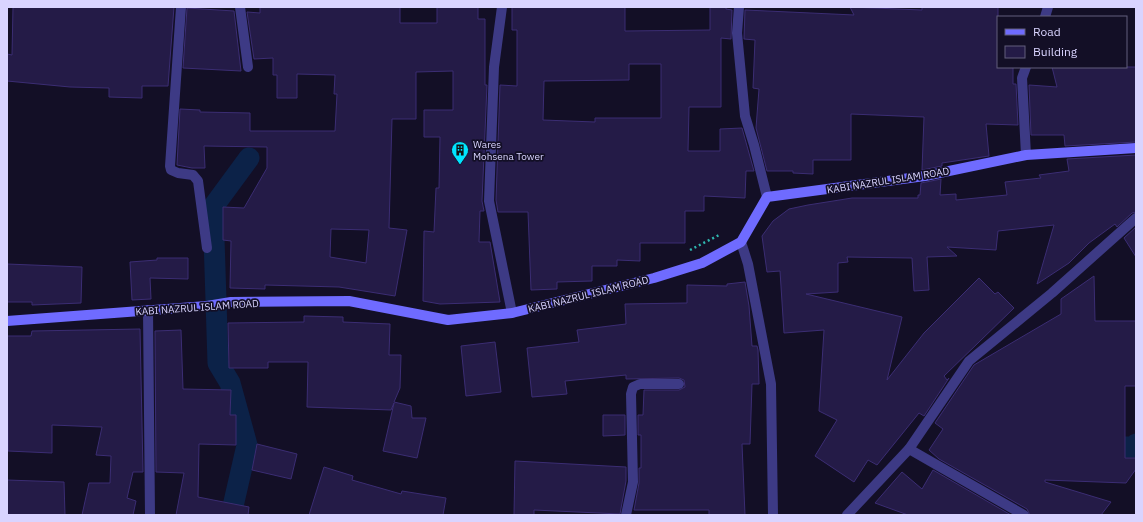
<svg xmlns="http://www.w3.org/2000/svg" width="1143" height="522" viewBox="0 0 1143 522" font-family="'IBM Plex Sans',sans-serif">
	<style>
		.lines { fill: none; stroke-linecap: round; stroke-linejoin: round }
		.canal { stroke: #0c2248; stroke-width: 21 }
		.building { fill: #241b47; stroke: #3b2d73; fill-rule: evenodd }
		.path { stroke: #2fb8b0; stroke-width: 2.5; stroke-dasharray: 2 3; stroke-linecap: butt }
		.minor { stroke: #3d3a85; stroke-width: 10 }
		.secondary { stroke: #6f6bff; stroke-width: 10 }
		.labels { text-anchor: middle; stroke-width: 3.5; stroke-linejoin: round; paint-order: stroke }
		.poi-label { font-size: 10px; fill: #d9d4ff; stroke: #130f26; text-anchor: start }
		.street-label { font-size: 10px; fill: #d9d4ff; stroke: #130f26 }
	</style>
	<rect width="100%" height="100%" fill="#130f26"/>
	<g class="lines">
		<g class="canal">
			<path d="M1097,447H1134L1136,444"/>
			<path d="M231,515L247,445L230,383L218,363L213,207L249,158"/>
		</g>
	</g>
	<g class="building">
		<path d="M13,7H174L168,86H142V98L109,97V88L70,87L7,81V54L12,55Z"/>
		<path d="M260,7H400V23H437V7H478V19H485V85H487L482,201L484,211H480L479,242H490L500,302L440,304L423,301L424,231L434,232L436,188H439L440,137H424V110H453V71L416,72V119H392L389,228L407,230L395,296L339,287L265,285V289L230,288L231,241L223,240V207L244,208L267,168V147L204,146L205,168H192L177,165L180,109L200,110V112L250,113V131H335L337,94H334L335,75L297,74V98H277V75H273V58L254,59L247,12L260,13ZM331,229L369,230L366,263L330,257Z"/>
		<path d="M512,7H625V31L710,30V7H726V9L732,10L731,39L721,38V107H689L688,151H720V129L742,128L754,171H746L745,198L704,196V211H685V243H640V261L617,260V266H592V281L557,282V289L531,290L528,212H498L496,200L500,85L517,86V30H512ZM629,64H661V118H595V122L543,120L544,81L629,80Z"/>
		<path d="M850,7L922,10V7H998V67H1013V84H1016L1018,125L986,124L989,156L942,163V166L922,170L924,117L851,114V160H813V174L793,173V171H767L756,128L759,89L753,88L755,40L744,39L745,10L854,15Z"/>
		<path d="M187,8L234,11L241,71L183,68Z"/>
		<path d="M1052,67H1136V142L1065,146L1064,135H1031L1029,85L1057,87Z"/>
		<path d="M1136,155V212L1132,213L1117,227L1115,224L1089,243L1069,263L1037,284L1054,225L998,231L996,250L947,247L957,256L927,257L929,290L914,291L912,258L847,257L848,262L838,263V292L806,294L902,317L887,380L924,333L979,278L995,294L998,292L1014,308L944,376L947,380L949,378L924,416L919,413L877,465L868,460L854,482L815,456L837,420L819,411L824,330L784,333L780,271L767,272L762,236L773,221L789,209L808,205L852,198H918V195H920L921,183L941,179L940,195L956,194V200L1007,195L1005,182L1041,178L1039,175L1069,171L1067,159Z"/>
		<path d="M1136,227V257L1124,238Z"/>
		<path d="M157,258H188V279L150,278L151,299L132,300L130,262L157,260Z"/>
		<path d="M7,264L82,267L81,303L32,305V302H7Z"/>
		<path d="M1094,276L1095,321H1136V386H1125V458H1136V469L1126,483L1045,480V482L1111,502L1101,515H1030L1027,509L939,459L929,450L943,429L935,423L974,365L1061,314V299Z"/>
		<path d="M745,282L749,306L752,346H757L758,350L759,384H752L750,444H742L745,515H709V510H634L639,483V468H641V435H638V415H643L644,390H679L685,387L684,380L679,378L626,379V375L565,381L567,394L532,397L527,348L579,342L577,330L626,324L625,304L687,303V285L727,286V284Z"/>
		<path d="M304,316L343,317V322L390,324L389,355H401L400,388L394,402L411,406L412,418H426L417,458L383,451L394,403L391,410L307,407L308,362H268V368H229L228,323L304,322Z"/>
		<path d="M140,329L143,472H133L127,498L136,501L133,515H82L89,483H110L111,456L96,455L102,427L52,425V453L8,451L7,336H31L32,331Z"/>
		<path d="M181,330L183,389L231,390L230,415H236V445L199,444L198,497L249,507L248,515H176L184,473L156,472L155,331Z"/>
		<path d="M495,342L501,392L466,396L461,346Z"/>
		<path d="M603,415H625V435L603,436Z"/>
		<path d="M257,444L297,454L291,479L252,470Z"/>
		<path d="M515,461L626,467V481L620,514L534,510V515H514Z"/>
		<path d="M324,467L353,476L352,480L401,494L402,491L446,498L443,515H309Z"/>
		<path d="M933,470L1011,515H908L875,503L902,472L922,489Z"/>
		<path d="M7,480L64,482L65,515H7Z"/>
	</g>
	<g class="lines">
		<path class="path" d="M690,250L721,234"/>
		<g class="minor">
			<path d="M181,7L170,166L171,170L178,173L193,175L198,181L207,248"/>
			<path d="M240,7L248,67"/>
			<path d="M502,7L494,67L489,201L512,313"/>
			<path d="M739,7L737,33L745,116L754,145L767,197"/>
			<path d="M1045,17L1048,7"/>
			<path d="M1026,155L1022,78L1026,67"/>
			<path d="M741,242L748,264L771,384L773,515"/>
			<path d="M148,310L150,515"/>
			<path d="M626,515L633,482L631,394L633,387L640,384H679"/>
			<path d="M847,515L909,449"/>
			<path d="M1024,515L909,449L969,361L1052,293L1136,218"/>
		</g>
		<path class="secondary" d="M7,321L207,306L231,302L349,301L448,320L512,313L654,278L702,263L741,242L767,197L925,176L1026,155L1136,148"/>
	</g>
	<defs>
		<g id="building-pin" transform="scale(0.9)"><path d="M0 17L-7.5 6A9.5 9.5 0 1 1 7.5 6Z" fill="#00e5ff" stroke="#130f26"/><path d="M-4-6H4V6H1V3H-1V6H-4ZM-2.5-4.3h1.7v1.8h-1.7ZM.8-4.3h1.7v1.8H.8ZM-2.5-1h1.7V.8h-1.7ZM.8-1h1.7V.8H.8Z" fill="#111"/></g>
	</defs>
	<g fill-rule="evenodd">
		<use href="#building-pin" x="460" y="150"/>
	</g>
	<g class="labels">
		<g class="poi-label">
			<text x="473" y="148">Wares<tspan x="473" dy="12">Mohsena Tower</tspan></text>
		</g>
		<g class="street-label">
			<text transform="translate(888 180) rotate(-9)" y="4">KABI NAZRUL ISLAM ROAD</text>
			<text transform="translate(588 294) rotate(-14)" y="4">KABI NAZRUL ISLAM ROAD</text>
			<text transform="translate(197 307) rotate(-4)" y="4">KABI NAZRUL ISLAM ROAD</text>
		</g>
	</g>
	<rect width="1143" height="522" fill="none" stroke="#d9d4ff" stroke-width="16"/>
	<rect x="997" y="16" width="130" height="52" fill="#130f26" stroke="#625e7d"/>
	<rect x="1005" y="29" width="20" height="6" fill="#6f6bff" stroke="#625e7d"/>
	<text x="1033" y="36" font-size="12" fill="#d9d4ff">Road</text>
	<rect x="1005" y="46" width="20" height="12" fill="#241b47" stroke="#625e7d"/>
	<text x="1033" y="56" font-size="12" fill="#d9d4ff">Building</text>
</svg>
